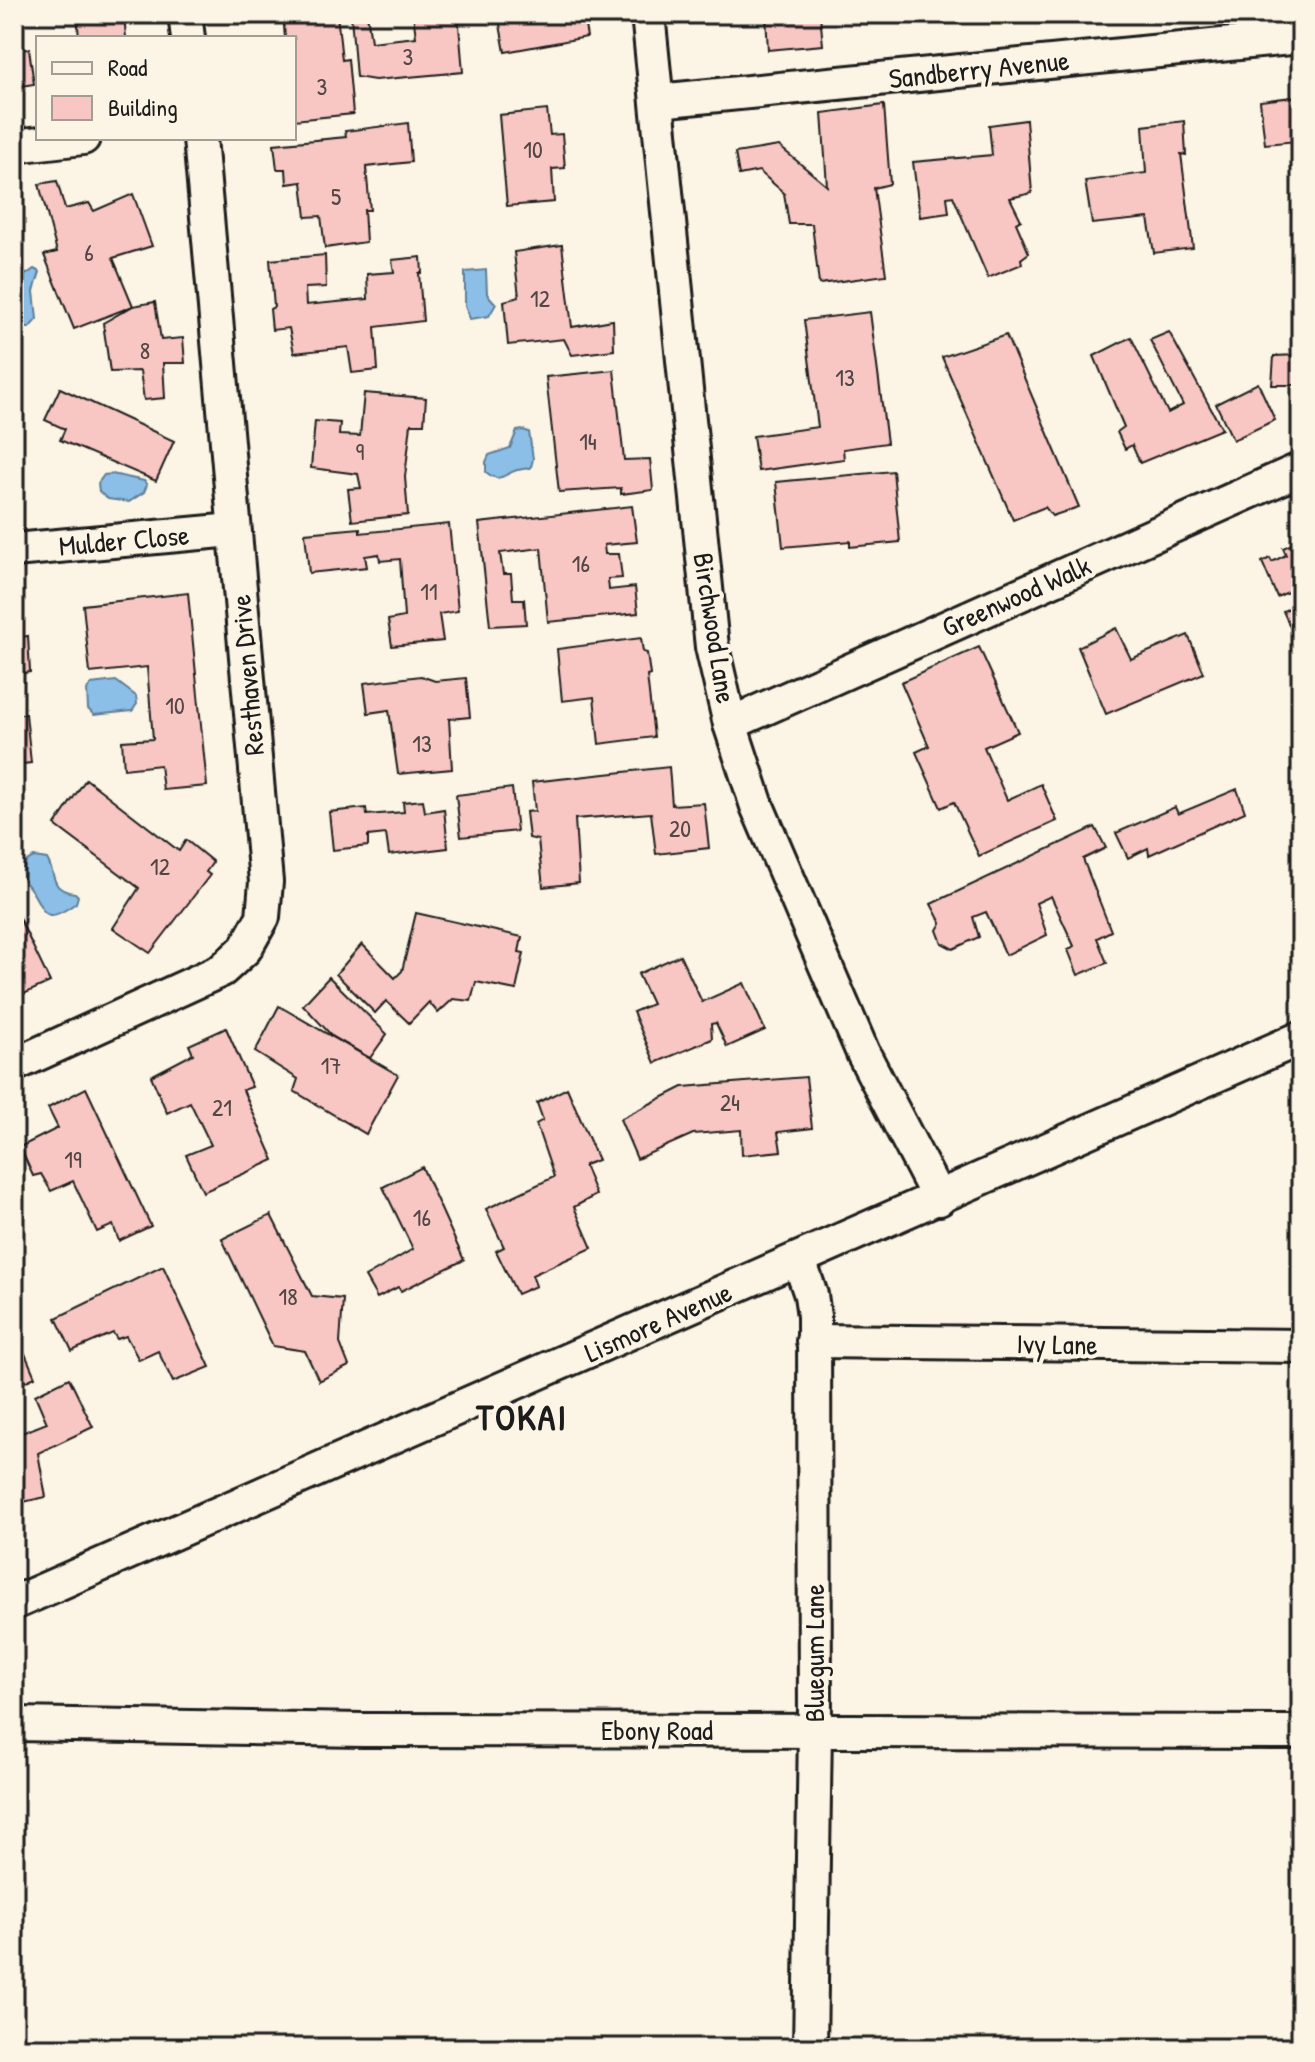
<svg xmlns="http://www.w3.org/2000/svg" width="1315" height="2062" viewBox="0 0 1315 2062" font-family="'Patrick Hand',sans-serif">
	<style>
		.water { fill: #8bbfe8; stroke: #5f7e96; stroke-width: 2 }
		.building { fill: #f8c7c3; stroke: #1c1c1c; stroke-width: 2 }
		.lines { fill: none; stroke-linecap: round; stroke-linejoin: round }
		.minor-casing { stroke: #1c1c1c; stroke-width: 38 }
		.minor { stroke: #fcf5e5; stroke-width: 32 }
		.labels { text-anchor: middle; stroke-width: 8; stroke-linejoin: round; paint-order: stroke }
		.number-label { font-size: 24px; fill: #534746 }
		.street-label { font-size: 28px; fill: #1c1c1c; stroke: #fcf5e5 }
		.district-label { font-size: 36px; font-weight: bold; letter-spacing: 2px; fill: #1c1c1c; stroke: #fcf5e5 }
	</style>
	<rect width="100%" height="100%" fill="#fcf5e5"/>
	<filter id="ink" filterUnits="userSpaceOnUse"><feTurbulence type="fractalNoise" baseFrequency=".0125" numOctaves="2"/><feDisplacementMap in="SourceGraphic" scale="16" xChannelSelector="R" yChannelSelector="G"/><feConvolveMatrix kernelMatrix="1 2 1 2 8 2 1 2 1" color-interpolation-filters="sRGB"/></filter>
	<g filter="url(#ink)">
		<g class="water">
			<path d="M34,269L40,272L34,291L37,319L29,328H22L14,322V278L27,274Z"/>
			<path d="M486,270L487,294L496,304L489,316L470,319L465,305V272Z"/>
			<path d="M523,430L529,432L533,459L531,467C527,469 522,469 517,470C504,474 500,484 486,472V462L489,455L510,448L517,431Z"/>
			<path d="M112,474L144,481L147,485L144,492L129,502L108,499L99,492L98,483L104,475Z"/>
			<path d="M116,681L136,696L137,704L132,711L94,715L88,709L87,690L91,684Z"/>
			<path d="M34,857L47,859C57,876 49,890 75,893L78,896L76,903C37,931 47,905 24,881C21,870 23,861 34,857Z"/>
		</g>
		<g class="building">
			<path d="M77,14H124L126,38H79Z"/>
			<path d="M283,14H337L342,60L348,59L353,114L294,120V38H285Z"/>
			<path d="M357,14H367L371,42L416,37L413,14H458L463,72L375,80L356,77L351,16Z"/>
			<path d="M498,14H583L587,37L505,52Z"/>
			<path d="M730,14H820L823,45L768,50L766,16L730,19Z"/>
			<path d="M29,49L34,84L14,87V50Z"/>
			<path d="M1301,96V198L1297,141L1265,144L1260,101Z"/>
			<path d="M884,105L890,184L874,188L886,275L819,284L812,224H789L784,193L759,171L739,175L735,153L779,146L827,186L822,113Z"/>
			<path d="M547,110L550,135L562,134L565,168L552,169L554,202L507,206L499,115Z"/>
			<path d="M1026,120L1032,193L1010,198L1021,220L1016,223L1029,253L1021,259L1022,264L988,278L953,196L947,197L949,213L920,217L913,162L992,155L989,125Z"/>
			<path d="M1184,121L1186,155L1181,154L1193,248L1154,253L1148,218L1092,224L1085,181L1146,173L1143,126Z"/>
			<path d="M408,123L411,162L366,167L370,210H364L366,242L325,248L321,216L306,217L302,182L287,184L286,169H277L274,144L346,137L345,131Z"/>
			<path d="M57,181L65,209L89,203L94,211L133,194L152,246L113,258L133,306L74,329L44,255L57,252L39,184Z"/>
			<path d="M562,245L572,327L613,320L614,350L572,355L564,339L508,345L504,301L519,297L514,252Z"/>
			<path d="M325,255L326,287L305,288L306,305L368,299L367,274L394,272L392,260L421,257L422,273H419L423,321L375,327L378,370L352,373L348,347L294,353L289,328L272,330L270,309L274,307L270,260Z"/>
			<path d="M1293,278H1301V399L1298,385H1272L1274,356L1299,355L1300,318L1292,317Z"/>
			<path d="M155,302L161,340L183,338L185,363H163L165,398L144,400L140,371L110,372L103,323L133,306Z"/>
			<path d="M870,312L887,443L843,449L844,459L758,471L753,436L818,427L804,320Z"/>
			<path d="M1169,332L1222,429L1140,463L1132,445L1125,449L1117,432L1124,427L1094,356L1131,337L1168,413L1183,405L1150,340Z"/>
			<path d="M1006,335L1079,507L1052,516L1045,507L1013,520L942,357Z"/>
			<path d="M614,370L624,460L650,459L653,490L621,494V488L559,492L546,377Z"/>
			<path d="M1258,383L1275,420L1233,440L1216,404Z"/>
			<path d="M60,388L174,441L156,481L60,440L65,429L45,420Z"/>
			<path d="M364,393L426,398L424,424H411L405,477L408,515L352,521L348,489L361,488L358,474L311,468L315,421L340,423L339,435L360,436Z"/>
			<path d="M893,471L900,542L850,547V541L783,547L776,482Z"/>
			<path d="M632,506L637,542L604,545L605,554H619L622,578L608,579L609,590L635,587L638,613L548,622L541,548L500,553L503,574H511L513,599H524L526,624L490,626L479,523Z"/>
			<path d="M449,524L458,611L439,614L443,641L392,646L388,620L404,617L400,559L380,561L379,554L365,556L367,567L309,573L305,533L360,528V533Z"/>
			<path d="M1301,540V586L1277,597L1262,562L1270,558L1272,562L1286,555L1283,548Z"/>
			<path d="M188,593L207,786L163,790L160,765L124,769L122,741L153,739L147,667L90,673L83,605Z"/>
			<path d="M1301,603V635L1295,638L1283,611Z"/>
			<path d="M1116,628L1131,659L1188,635L1204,673L1106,714L1078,647Z"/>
			<path d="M28,636L30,672L14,674L19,714H26L31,763L14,765V638Z"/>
			<path d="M641,638L643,652L647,653L650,675L647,676L654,737L599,744L594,697L562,701L557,649Z"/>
			<path d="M979,647L1018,732L984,747L1007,800L1041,784L1057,821L979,856L954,802L941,808L916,752L929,746L901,682Z"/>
			<path d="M421,676L435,681L466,678L470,717L449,719L452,769L398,774L389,710L368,713L364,683Z"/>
			<path d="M669,767L672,805L704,803L709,848L656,854L651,813L575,819L579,883L543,887L538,840L529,838L526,812L535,811L532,782Z"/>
			<path d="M86,779L179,851L186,840L213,862L206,872L210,875L150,953L113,928L139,888L55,825Z"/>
			<path d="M512,788L517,831L461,837L456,795Z"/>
			<path d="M1237,789L1245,812L1149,855L1148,848L1128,858L1116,833L1175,807L1178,814Z"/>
			<path d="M423,800L425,812L444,809L448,848L389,855L386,834L368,836V846L333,850L329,812L366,808L367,815L404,812L403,802Z"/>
			<path d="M1095,827L1106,848L1083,859L1111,931L1097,938L1107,963L1078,975L1068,950L1074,946L1051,896L1036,903L1047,935L1006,955L986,912L973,917L979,937L953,949L942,943L937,930L941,923L931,904Z"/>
			<path d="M14,907L50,982L15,998L14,996Z"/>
			<path d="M416,913L522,937L519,952L524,953L516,990L476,982L471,1001L453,999L438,1013L429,1002L409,1023L386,1001L375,1013L336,974L362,944L395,978L402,971Z"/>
			<path d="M680,955L702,1002L744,983L765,1030L727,1047L716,1023L711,1024L712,1039L655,1063L633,1012L652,1004L638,974Z"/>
			<path d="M329,977L387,1034L370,1058L332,1036L303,1005Z"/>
			<path d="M279,1006L398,1075L366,1134L294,1091L298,1079L255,1052Z"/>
			<path d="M226,1028L252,1087L243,1090L274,1160L203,1192L186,1155L211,1145L190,1102L167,1113L151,1076L193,1054L189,1045Z"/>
			<path d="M806,1077L812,1128L778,1132L781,1151L742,1155L741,1130L693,1134L637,1159L620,1119L683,1087Z"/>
			<path d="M86,1088L151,1226L119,1241L113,1225L97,1232L73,1181L51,1191L41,1174L33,1176L20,1147L58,1128L48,1108Z"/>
			<path d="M567,1088L598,1160L584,1165L596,1195L574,1207L592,1248L532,1275L536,1286L517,1294L496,1251L504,1247L486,1209L554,1177L536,1124L543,1120L537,1103Z"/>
			<path d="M422,1167L464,1260L401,1291L398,1287L377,1298L365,1277L413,1249L383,1187Z"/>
			<path d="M271,1215L312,1296L343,1299L340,1343L349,1366L319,1381L305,1351L273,1346L222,1239Z"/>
			<path d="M163,1266L210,1367L173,1382L158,1351L139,1360L126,1336L117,1339L113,1333L72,1351L56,1318Z"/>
			<path d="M14,1328L35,1377L14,1387Z"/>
			<path d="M69,1378L93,1427L38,1453L46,1497L14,1504V1436L47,1423L35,1395Z"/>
		</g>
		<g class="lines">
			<g class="minor-casing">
				<g id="minor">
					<path d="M185,14L188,38"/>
					<path d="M648,14L712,647L730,724L757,806L863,1053L939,1199"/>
					<path d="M658,101L1301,37"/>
					<path d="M14,146L83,138"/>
					<path d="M14,550L233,530"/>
					<path d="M730,724L1301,469"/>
					<path d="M14,1065L222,970L245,949L263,917L266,882L200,138"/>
					<path d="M799,1260L811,1295L814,1316L815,1730L810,2048"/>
					<path d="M813,1341L1301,1346"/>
					<path d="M14,1603L1301,1038"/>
					<path d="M14,1724L363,1730L1301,1732"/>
				</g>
			</g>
			<use href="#minor" class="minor"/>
		</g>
	</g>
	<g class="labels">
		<g class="number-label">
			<text x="408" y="65">3</text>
			<text x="322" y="95">3</text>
			<text x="533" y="158">10</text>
			<text x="336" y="205">5</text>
			<text x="89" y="261">6</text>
			<text x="540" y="307">12</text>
			<text x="145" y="359">8</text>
			<text x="845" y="386">13</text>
			<text x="588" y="450">14</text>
			<text x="360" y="460">9</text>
			<text x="581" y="572">16</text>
			<text x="429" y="600">11</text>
			<text x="175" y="714">10</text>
			<text x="422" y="752">13</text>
			<text x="680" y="837">20</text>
			<text x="160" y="875">12</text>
			<text x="331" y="1074">17</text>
			<text x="730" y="1111">24</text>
			<text x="222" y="1116">21</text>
			<text x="73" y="1168">19</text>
			<text x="422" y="1226">16</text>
			<text x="288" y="1305">18</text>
		</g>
		<g class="street-label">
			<text transform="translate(979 69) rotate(-6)" y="10">Sandberry Avenue</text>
			<text transform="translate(124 540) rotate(-5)" y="10">Mulder Close</text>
			<text transform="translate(1016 596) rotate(-24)" y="10">Greenwood Walk</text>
			<text transform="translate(715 628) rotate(81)" y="10">Birchwood Lane</text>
			<text transform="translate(247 675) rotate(-95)" y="10">Resthaven Drive</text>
			<text transform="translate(658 1322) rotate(-24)" y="10">Lismore Avenue</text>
			<text transform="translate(1057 1344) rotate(1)" y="10">Ivy Lane</text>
			<text transform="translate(814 1653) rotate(-90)" y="10">Bluegum Lane</text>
			<text x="657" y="1740">Ebony Road</text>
		</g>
		<g class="district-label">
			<text x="522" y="1430">TOKAI</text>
		</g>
	</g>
	<rect width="1315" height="2062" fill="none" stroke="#fcf5e5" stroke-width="48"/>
	<rect x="24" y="24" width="1267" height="2014" fill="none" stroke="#1c1c1c" stroke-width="3" filter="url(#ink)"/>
	<rect x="36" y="36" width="260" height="104" fill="#fcf5e5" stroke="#a29e95" stroke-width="2"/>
	<rect x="52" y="62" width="40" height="12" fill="#fcf5e5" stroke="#a29e95" stroke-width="2"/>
	<text x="108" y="76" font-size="24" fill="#1c1c1c">Road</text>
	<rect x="52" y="96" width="40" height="24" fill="#f8c7c3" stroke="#a29e95" stroke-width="2"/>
	<text x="108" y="116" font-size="24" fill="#1c1c1c">Building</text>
</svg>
